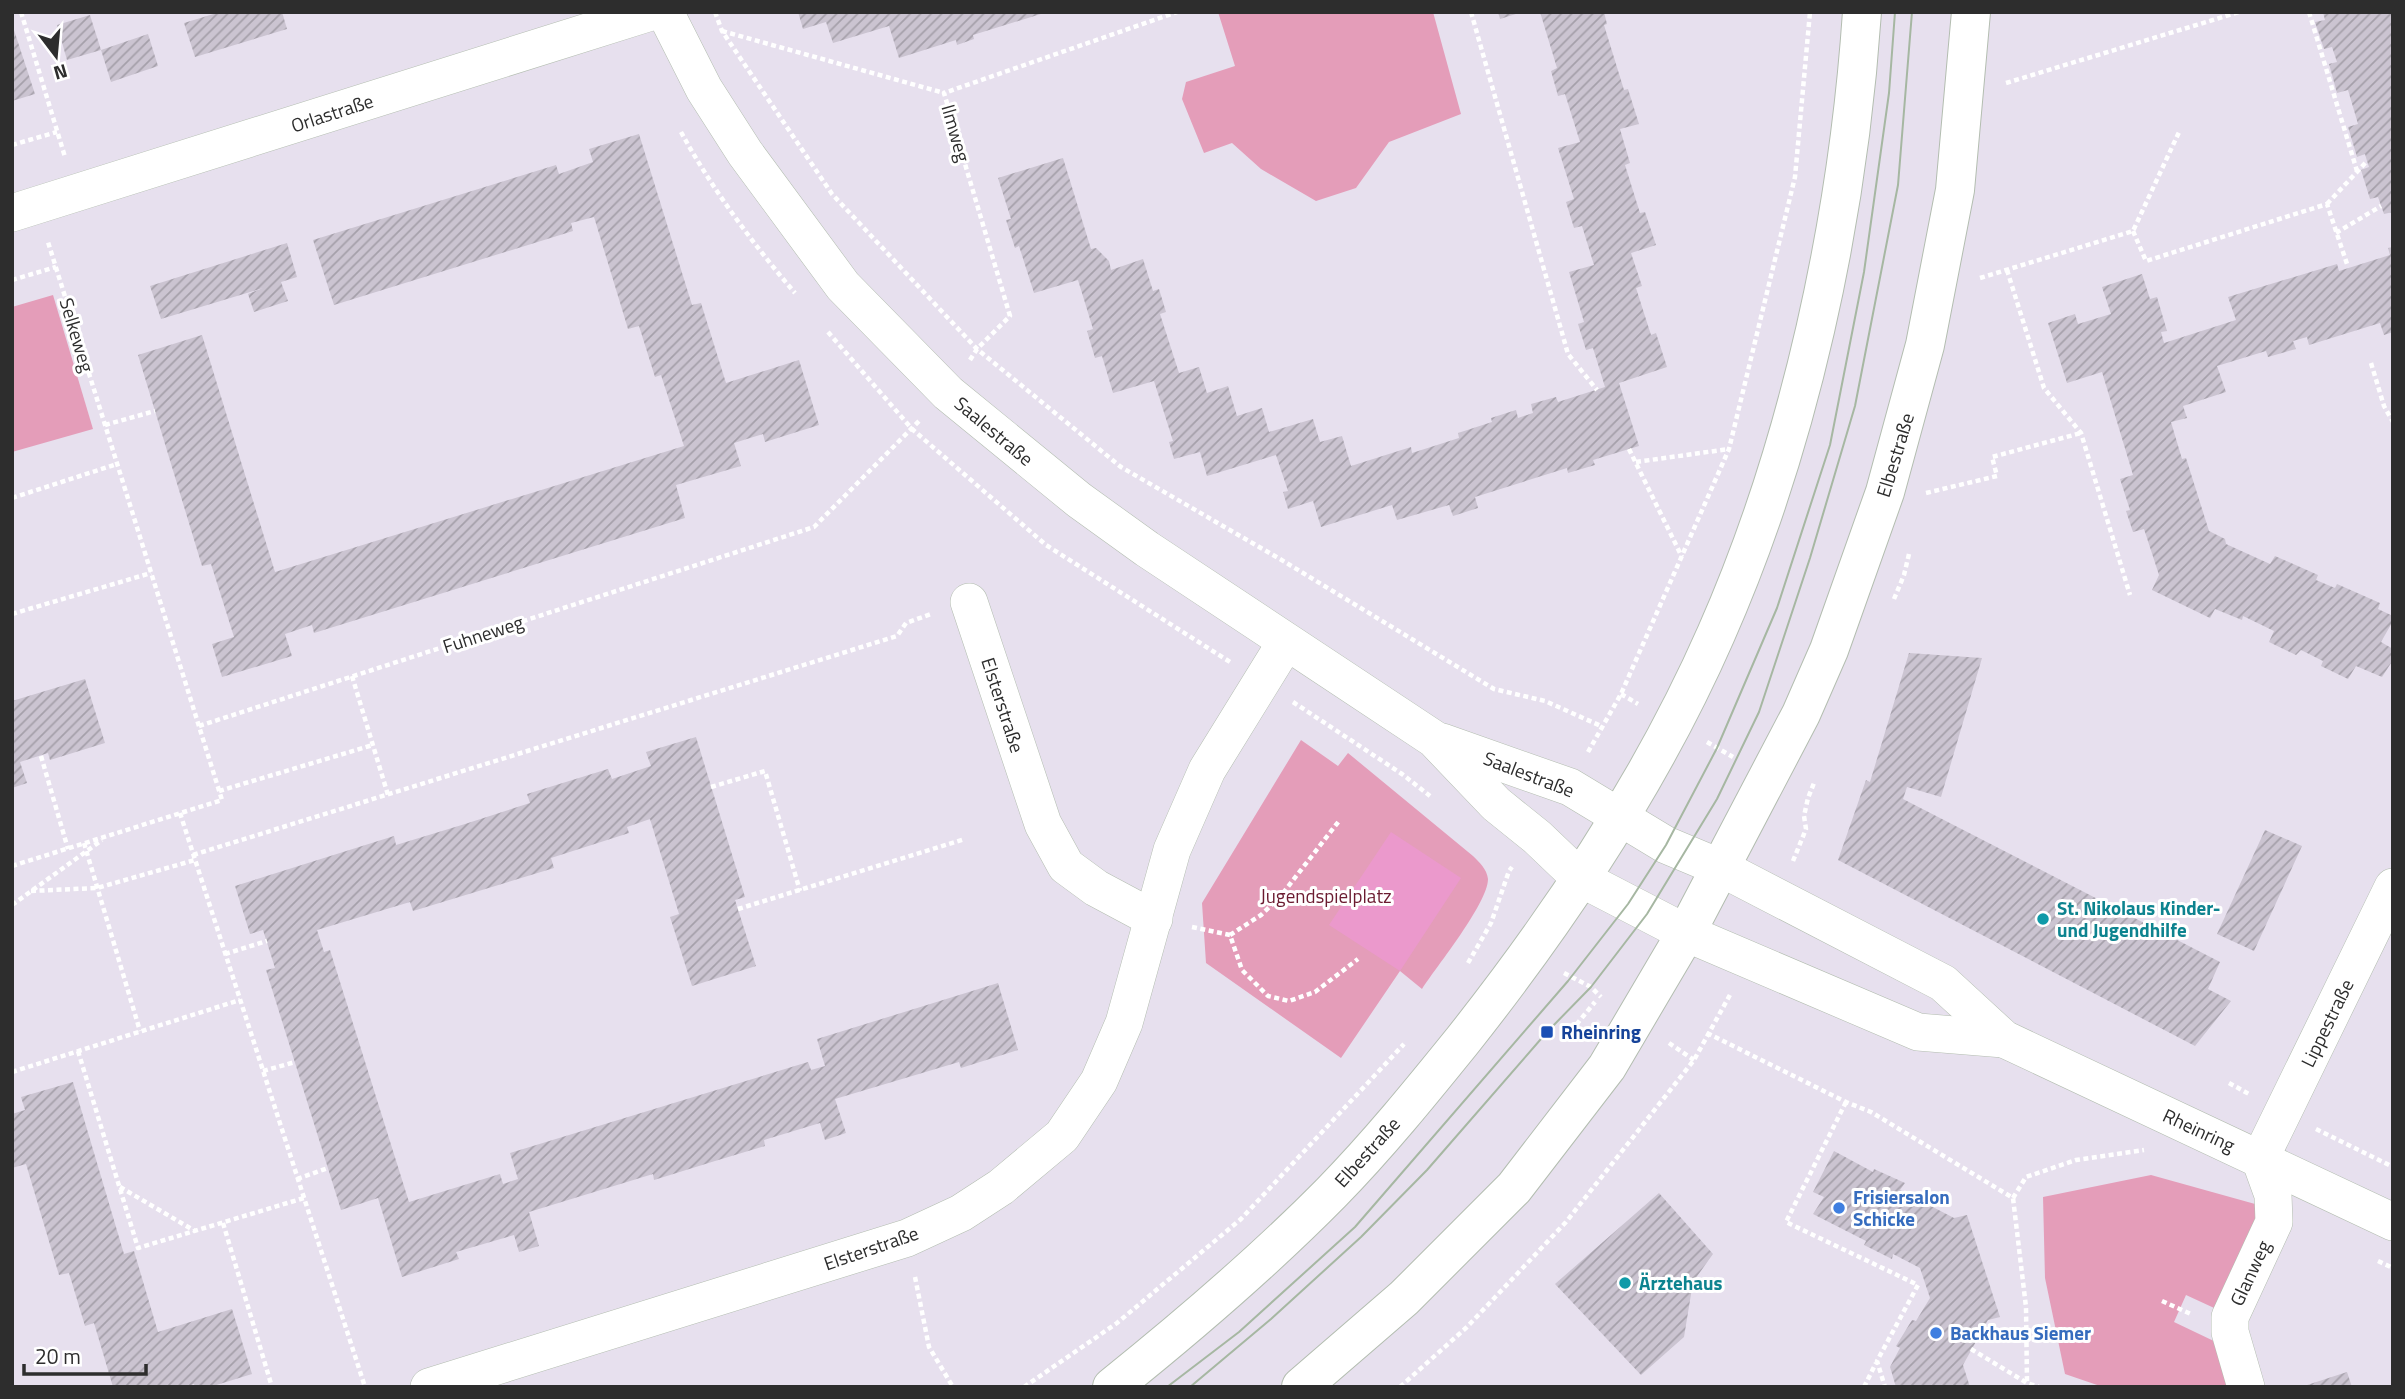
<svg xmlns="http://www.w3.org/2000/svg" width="2405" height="1399" viewBox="0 0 2405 1399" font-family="'Titillium Web',sans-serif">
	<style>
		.grass { fill: #e49db9 }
		.pitch { fill: #eb99cc }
		.building { fill: url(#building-hatch) }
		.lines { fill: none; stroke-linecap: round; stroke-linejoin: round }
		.minor-casing { stroke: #b3bdb0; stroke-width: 38 }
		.tertiary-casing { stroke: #b3bdb0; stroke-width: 40 }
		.path { stroke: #fff; stroke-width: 4.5; stroke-dasharray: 5 3.5; stroke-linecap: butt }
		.minor { stroke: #fff; stroke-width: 37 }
		.tertiary { stroke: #fff; stroke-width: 38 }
		.tram { stroke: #a6b7a2; stroke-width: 2 }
		.culture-dot { fill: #0f9aa8; stroke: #fff; stroke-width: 2.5 }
		.transit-dot { fill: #1a4fb4; stroke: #fff; stroke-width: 2.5 }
		.shop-dot { fill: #3f7fe0; stroke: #fff; stroke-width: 2.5 }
		.labels { text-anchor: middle; stroke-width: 6; stroke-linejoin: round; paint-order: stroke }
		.street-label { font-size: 19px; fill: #2d2d2d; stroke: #fff }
		.park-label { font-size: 19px; fill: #6b1b30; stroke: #fff }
		.culture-label { font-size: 19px; font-weight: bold; fill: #0d838f; stroke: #fff; text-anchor: start }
		.transit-label { font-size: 19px; font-weight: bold; fill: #164399; stroke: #fff; text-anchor: start }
		.shop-label { font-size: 19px; font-weight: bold; fill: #366cbe; stroke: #fff; text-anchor: start }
	</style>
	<defs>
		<pattern id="building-hatch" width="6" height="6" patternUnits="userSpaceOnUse" patternTransform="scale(1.75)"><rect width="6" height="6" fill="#cbc4d1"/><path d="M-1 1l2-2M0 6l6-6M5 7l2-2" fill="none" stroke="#a5a0aa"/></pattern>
	</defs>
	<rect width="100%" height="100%" fill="#e7e0ee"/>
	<g class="grass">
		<path d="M1218,12H1433L1461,114L1389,142L1356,188L1316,201L1261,169L1232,143L1204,153L1182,99L1186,82L1235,66Z"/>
		<path d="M53,295L93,429L12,452V307Z"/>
		<path d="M1301,740L1338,766L1348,753L1473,856C1479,862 1487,869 1488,879C1488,903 1437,966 1422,989L1400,971L1341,1058L1206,963L1202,903Z"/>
		<path d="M2151,1175L2273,1209L2225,1313L2186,1295L2174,1322L2218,1343L2232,1387H2103L2065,1374L2045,1278L2043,1197Z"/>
	</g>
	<path class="pitch" d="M1391,832L1461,878L1400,971L1329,925Z"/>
	<g class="building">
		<path d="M220,12H282L287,29L195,57L184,23Z"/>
		<path d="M798,12H1044V13L973,35L974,39L957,45L956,40L899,58L889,26L833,43L826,22L803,29Z"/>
		<path d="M1498,12H1519V13L1500,19Z"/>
		<path d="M1540,12H1604L1607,24L1604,25L1624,90L1628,89L1639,124L1620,129L1630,163L1625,165L1640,213L1645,212L1656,245L1631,253L1642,286L1636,288L1651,335L1656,333L1667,367L1619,383L1639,446L1593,460L1595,465L1568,473L1567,468L1475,497L1478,508L1453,516L1449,505L1397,520L1392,505L1321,527L1313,501L1288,509L1283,492L1288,491L1276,455L1207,476L1200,452L1174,459L1169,442L1173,441L1154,381L1113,393L1102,356L1095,358L1087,331L1093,329L1078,280L1034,293L1019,246L1015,248L1006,220L1011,219L998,178L1063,158L1091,249L1096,248L1109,261L1111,270L1143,259L1153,291L1159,289L1166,312L1160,314L1179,373L1199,367L1207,393L1228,386L1237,416L1262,408L1269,432L1313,419L1320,442L1342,436L1351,466L1411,447L1412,453L1459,438L1458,433L1492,422L1491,418L1516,410L1518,418L1533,413L1531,404L1556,397L1558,402L1605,387L1593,348L1586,350L1578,324L1584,322L1569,272L1594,265L1582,226L1574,228L1566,202L1574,199L1558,148L1580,142L1565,94L1558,96L1551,71L1557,68Z"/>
		<path d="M2323,12H2393V212L2384,214L2378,197L2370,199L2361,170L2369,167L2367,161L2365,154L2357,157L2348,127L2358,124L2348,90L2337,93L2329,64L2337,62L2332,47L2324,49L2315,22L2325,20Z"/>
		<path d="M90,15L101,50L67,60L57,25Z"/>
		<path d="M12,24L35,94L12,101Z"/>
		<path d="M148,34L158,66L111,82L101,50Z"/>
		<path d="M639,134L692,305L701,303L726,383L799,360L819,425L765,442L763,434L734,443L741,466L676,485L685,518L314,633L312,625L285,634L292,656L222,677L212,644L234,637L211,564L202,566L138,355L202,335L275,572L684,446L661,375L655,377L639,326L628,329L594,217L571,223L573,231L334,305L313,240L556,165L559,174L593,162L589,149Z"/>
		<path d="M287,243L297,277L281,282L288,301L254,312L248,294L263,288L161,319L150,286Z"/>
		<path d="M2393,247V332L2384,335L2380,323L2309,345L2307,337L2293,341L2296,349L2268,357L2266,351L2217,366L2226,392L2183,406L2187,418L2171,422L2182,459L2186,458L2209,531L2225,539L2226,544L2270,564L2275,556L2318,575L2316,580L2335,588L2337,584L2380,603L2378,609L2393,616V621L2381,642L2393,649V660L2382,677L2356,666L2348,679L2321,666L2323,661L2301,650L2296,655L2269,642L2274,631L2243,616L2242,620L2215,609L2210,618L2152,590L2159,575L2144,529L2133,532L2126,511L2130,510L2120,479L2133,475L2102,372L2067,383L2048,323L2075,314L2078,324L2111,314L2102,287L2142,274L2150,299L2157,297L2167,331L2161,332L2164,343L2236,320L2228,297L2337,264L2339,271L2390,255L2388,248Z"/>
		<path d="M1909,653L1982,658L1941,797L1907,787L1903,799L2220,962L2208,989L2231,1001L2195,1046L1838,860L1866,780L1870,782Z"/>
		<path d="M85,679L105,743L50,760L48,753L20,762L27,783L12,788V701Z"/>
		<path d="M696,737L745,897L735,900L756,966L692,986L670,917L679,914L650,819L627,827L629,833L551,858L554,868L413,911L410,902L317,930L324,952L330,950L409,1202L500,1174L503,1184L518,1179L510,1153L808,1062L811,1070L825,1066L817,1039L998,983L1018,1050L961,1068L959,1062L835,1099L846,1133L825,1140L820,1123L764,1140L765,1146L715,1161L654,1180L653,1174L529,1212L539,1246L519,1252L514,1235L456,1252L459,1259L402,1277L378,1198L341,1210L266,970L275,968L263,930L250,934L235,886L394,836L396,845L465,824L530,803L527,794L608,769L612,779L651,766L646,752Z"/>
		<path d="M2265,830L2302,846L2254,951L2217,934Z"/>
		<path d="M73,1082L124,1254L134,1251L158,1332L232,1309L252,1374L210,1387H195L194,1384L186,1387H113L94,1323L85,1326L69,1273L59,1275L26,1164L12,1168V1114L25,1110L21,1097Z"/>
		<path d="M1834,1151L1873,1172L1874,1169L1905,1183L1900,1190L1954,1218L1967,1215L2000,1317L1988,1320L1963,1365L1970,1387H1896L1890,1367L1900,1348L1896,1346L1912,1320L1916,1321L1930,1298L1920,1268L1893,1254L1892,1259L1864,1245L1866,1241L1813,1214L1824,1197L1813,1192Z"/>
		<path d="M1659,1193L1713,1254L1693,1282L1684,1337L1641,1375L1555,1284Z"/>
		<path d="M2347,1372L2352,1387H2305L2304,1386Z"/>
	</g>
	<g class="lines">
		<g class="minor-casing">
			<g id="minor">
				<path d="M665,12L704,89L745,153L843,286L948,393L1079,500L1147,549L1434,739L1496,804L1537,837L1580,878L1686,933L1918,1032L2004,1039"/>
				<path d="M12,213L651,12"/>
				<path d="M969,602L1043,824L1066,866L1096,888L1154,919"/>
				<path d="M1442,742L1570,787L1666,845L1721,868L1943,983L2004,1039L2393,1222"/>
				<path d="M429,1387L907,1238L961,1213L1001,1187L1062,1136L1099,1081L1124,1023L1172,850L1207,770L1286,642"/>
				<path d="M2246,1387L2230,1332V1317L2274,1222L2273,1195L2260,1159L2393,887"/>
			</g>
		</g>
		<g class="tertiary-casing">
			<g id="tertiary">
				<path d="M1112,1387C1188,1326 1262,1263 1331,1193C1378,1145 1421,1092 1463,1040C1562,915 1652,780 1716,634C1800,444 1848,219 1862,12"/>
				<path d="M1301,1387L1404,1298L1514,1188L1607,1067L1686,933L1801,714L1829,650L1885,492L1925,345L1955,190L1971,12"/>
			</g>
		</g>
		<g class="path">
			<path d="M21,12L65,157"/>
			<path d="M715,12L722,31L832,194L977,349L1121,467L1280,559L1494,689L1545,701L1601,726"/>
			<path d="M1471,12L1568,354L1597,390"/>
			<path d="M2309,12L2357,171"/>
			<path d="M722,31L944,93"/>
			<path d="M2006,83L2239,12"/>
			<path d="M681,132C712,189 753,244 795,293"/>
			<path d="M12,145L57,132"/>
			<path d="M2327,204L2367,161"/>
			<path d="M2133,231L2146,261L2327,204L2348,267"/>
			<path d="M2336,233L2381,206"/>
			<path d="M2007,270L2044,388L2081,433L2130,595"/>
			<path d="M1980,278L2133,231L2180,130"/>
			<path d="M12,280L56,267"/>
			<path d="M828,332L912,429L1046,545L1230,662"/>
			<path d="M970,360L977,349L1010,316L944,93L1177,12"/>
			<path d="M2371,363L2384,406L2393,422"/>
			<path d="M105,425L155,411"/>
			<path d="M1629,449L1682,557"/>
			<path d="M1636,462L1729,449"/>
			<path d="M1926,493L1997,476L1992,457L2081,433"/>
			<path d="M12,498L117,464"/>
			<path d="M1894,599L1904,575L1909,554"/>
			<path d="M12,614L151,573"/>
			<path d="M352,676L388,795"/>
			<path d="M1621,694L1638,704"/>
			<path d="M1293,702L1402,774L1430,796"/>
			<path d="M199,726L814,527L920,420"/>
			<path d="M1707,742L1733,757"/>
			<path d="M1588,752L1621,694L1729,449L1795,177L1810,12"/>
			<path d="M41,756L68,849"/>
			<path d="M711,787L765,771L800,891"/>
			<path d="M219,791L373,745"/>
			<path d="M180,813L365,1387"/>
			<path d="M84,843L140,1031"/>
			<path d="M193,855L897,636L906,623L931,614"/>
			<path d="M1793,861L1806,829L1804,816L1808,798L1814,783"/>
			<path d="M12,866L222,800L48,242"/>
			<path d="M31,891L97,888L195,860"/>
			<path d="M12,905L102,840"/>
			<path d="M738,909L965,839"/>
			<path d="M1192,927L1230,935L1242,970L1268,996L1289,1001L1315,992L1358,959"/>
			<path d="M1230,935L1261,915L1280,897L1339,821"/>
			<path d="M225,954L267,941"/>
			<path d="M1468,963L1491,923L1509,871L1512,867"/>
			<path d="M1564,973L1591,987L1601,997"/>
			<path d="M1571,1031L1595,1002"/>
			<path d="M1707,1033L1846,1102L1871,1112L2013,1198L2026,1307L2027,1383"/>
			<path d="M1669,1043L1694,1060"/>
			<path d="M78,1051L138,1248L304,1198"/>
			<path d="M263,1071L295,1062"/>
			<path d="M12,1072L240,1000"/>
			<path d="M2229,1083L2249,1094"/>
			<path d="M1846,1102L1786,1222L1918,1285L1877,1361L1885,1387"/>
			<path d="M2316,1129L2393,1167"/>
			<path d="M297,1179L328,1168"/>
			<path d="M120,1187L195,1231"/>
			<path d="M2013,1198L2026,1177L2076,1160L2144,1150"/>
			<path d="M223,1223L272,1387"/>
			<path d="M2378,1261L2393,1268"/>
			<path d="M915,1277L929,1347L953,1387"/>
			<path d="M2162,1301L2193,1315"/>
			<path d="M1971,1349L2027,1383L2039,1387"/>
			<path d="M1024,1387L1117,1323L1241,1219L1404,1044"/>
			<path d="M1400,1387L1467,1327L1566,1222L1694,1060L1731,993"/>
			<path d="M1864,1387L1876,1363"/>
		</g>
		<use href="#minor" class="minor"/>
		<use href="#tertiary" class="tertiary"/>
		<g class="tram">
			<path d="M1167,1387L1239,1332L1355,1227L1568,981L1628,904L1666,845L1717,748L1777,608L1830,445L1864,272L1889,93L1895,12"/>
			<path d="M1190,1387L1271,1319L1361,1237L1427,1170L1547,1032L1591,987L1647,914L1717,799L1759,712L1810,558L1855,406L1898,185L1912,12"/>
		</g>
	</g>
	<g class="culture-dot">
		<circle cx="2043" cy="919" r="7"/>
		<circle cx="1625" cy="1283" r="7"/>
	</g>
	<rect class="transit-dot" x="1540" y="1025" width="14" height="14" rx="3.5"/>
	<g class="shop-dot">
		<circle cx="1839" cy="1208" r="7"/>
		<circle cx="1936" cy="1333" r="7"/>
	</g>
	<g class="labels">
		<g class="street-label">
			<text transform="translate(332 113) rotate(-18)" y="7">Orlastraße</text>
			<text transform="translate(956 133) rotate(74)" y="7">Ilmweg</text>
			<text transform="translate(77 335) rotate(73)" y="7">Selkeweg</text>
			<text transform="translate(994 431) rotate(40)" y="7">Saalestraße</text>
			<text transform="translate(1895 455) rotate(-73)" y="7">Elbestraße</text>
			<text transform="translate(483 634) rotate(-18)" y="7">Fuhneweg</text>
			<text transform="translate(1003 705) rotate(72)" y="7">Elsterstraße</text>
			<text transform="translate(1529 774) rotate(21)" y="7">Saalestraße</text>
			<text transform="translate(2327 1023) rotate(-64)" y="7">Lippestraße</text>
			<text transform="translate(2199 1130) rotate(25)" y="7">Rheinring</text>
			<text transform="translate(1367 1152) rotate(-48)" y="7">Elbestraße</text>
			<text transform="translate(871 1248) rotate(-19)" y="7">Elsterstraße</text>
			<text transform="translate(2250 1273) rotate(-65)" y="7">Glanweg</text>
		</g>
		<g class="park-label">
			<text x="1326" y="903">Jugendspielplatz</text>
		</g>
		<g class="culture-label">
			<text x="2057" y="915">St. Nikolaus Kinder-<tspan x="2057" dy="22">und Jugendhilfe</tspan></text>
			<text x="1639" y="1290">Ärztehaus</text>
		</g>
		<g class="transit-label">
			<text x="1561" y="1039">Rheinring</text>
		</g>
		<g class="shop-label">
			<text x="1853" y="1204">Frisiersalon<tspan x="1853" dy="22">Schicke</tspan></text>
			<text x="1950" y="1340">Backhaus Siemer</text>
		</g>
	</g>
	<rect width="2405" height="1399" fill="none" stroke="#2d2d2d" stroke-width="28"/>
	<g transform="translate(56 56) rotate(164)" stroke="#ffffff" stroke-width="5" paint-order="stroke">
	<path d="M0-5L12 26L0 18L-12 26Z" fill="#2d2d2d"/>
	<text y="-10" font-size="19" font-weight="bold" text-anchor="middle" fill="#2d2d2d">N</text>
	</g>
	<path d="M24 1364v10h122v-10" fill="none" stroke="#2d2d2d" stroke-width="3.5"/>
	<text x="35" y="1364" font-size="21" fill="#2d2d2d" stroke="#ffffff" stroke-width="5" paint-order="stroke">20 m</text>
</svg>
